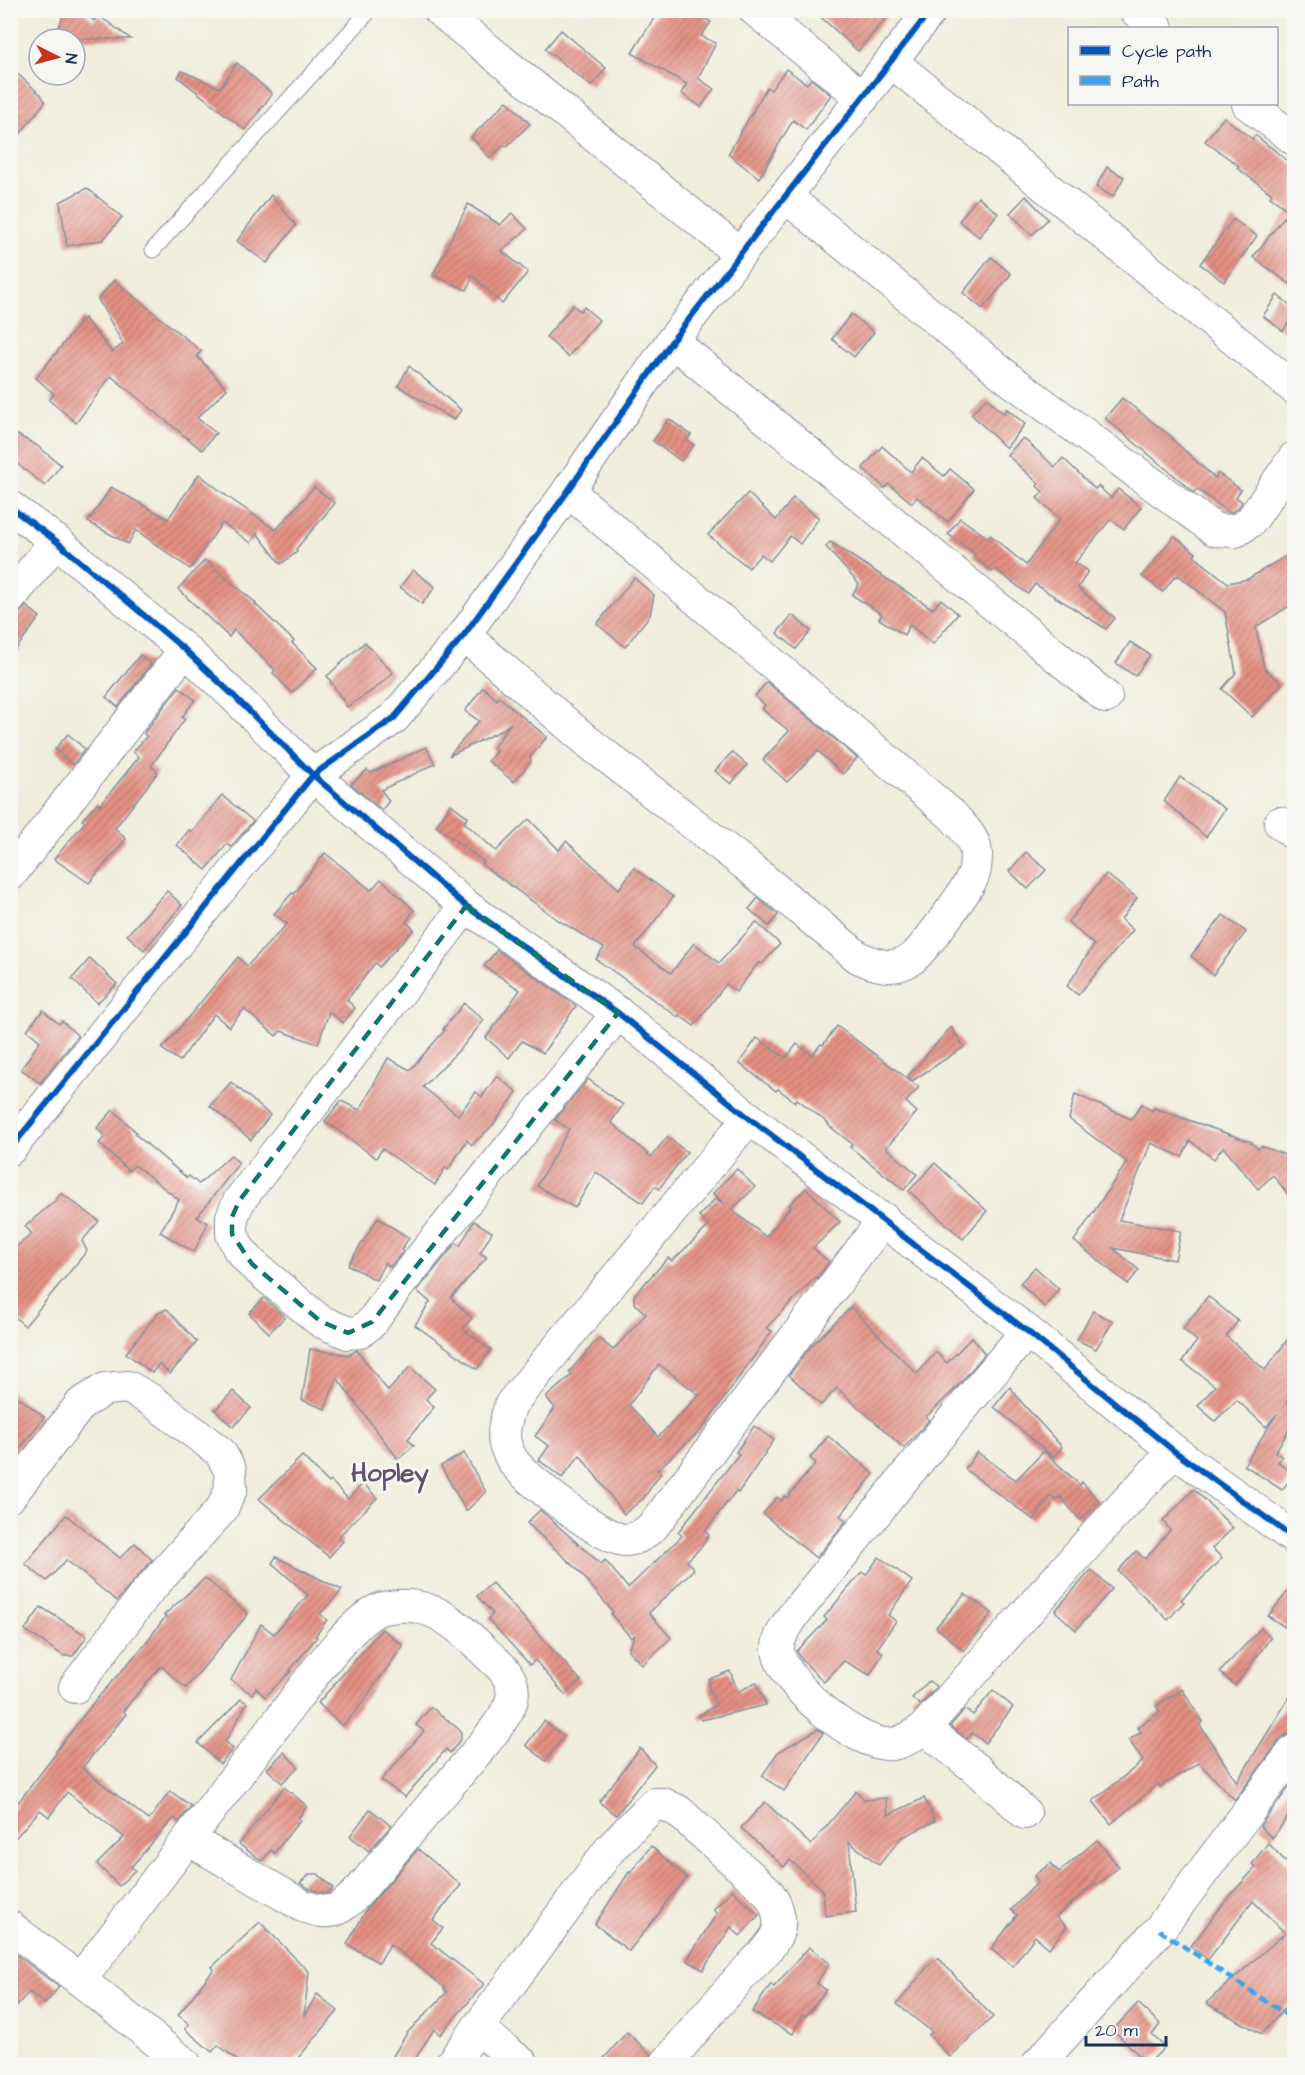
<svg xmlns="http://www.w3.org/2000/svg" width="1305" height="2075" viewBox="0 0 1305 2075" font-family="'Architects Daughter',sans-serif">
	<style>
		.building { fill: url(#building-hatch); fill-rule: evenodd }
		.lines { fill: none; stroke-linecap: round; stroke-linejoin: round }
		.lane-casing { stroke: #868e9c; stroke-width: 17 }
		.street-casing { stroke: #868e9c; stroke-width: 34 }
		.lane { stroke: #fff; stroke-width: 15 }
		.street { stroke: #fff; stroke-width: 32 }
		.quiet { stroke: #3da3ed; stroke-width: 4.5; stroke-dasharray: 9 4.5; stroke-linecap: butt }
		.cycleway-casing { stroke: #f6f6f2; stroke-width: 10 }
		.cycleway { stroke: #0057b8; stroke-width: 6 }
		.marked { fill: none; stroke: #0f766e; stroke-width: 4.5; stroke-dasharray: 12 8; stroke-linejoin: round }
		.labels { text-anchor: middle; stroke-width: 6; stroke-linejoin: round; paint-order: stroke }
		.district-label { font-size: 26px; font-weight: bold; fill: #61516b; stroke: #f6f6f2 }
	</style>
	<defs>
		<pattern id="building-hatch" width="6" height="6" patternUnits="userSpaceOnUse" patternTransform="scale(1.5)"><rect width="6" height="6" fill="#e49083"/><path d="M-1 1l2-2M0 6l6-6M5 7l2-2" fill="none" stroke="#b8766e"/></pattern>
	</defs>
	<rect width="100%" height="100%" fill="#f6f6f2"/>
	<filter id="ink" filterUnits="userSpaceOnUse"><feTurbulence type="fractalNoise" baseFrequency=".0167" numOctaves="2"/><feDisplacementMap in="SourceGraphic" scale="12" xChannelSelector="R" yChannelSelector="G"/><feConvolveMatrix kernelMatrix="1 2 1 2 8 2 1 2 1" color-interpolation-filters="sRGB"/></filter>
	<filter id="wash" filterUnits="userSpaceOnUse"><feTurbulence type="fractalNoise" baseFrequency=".008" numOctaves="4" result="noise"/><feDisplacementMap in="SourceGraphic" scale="24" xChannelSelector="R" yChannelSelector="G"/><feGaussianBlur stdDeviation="1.35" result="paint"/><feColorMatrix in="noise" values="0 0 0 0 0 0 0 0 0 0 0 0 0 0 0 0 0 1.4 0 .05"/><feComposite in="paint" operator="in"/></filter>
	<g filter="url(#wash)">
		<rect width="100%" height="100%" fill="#f0eddb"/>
		<g id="blocks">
			<g class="building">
				<path d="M65,10H81L94,21L98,15L131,39H55Z"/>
				<path d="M659,10H713L706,19L711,22L701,36L716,43L698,78L714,89L701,107L681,93L687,84L632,53Z"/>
				<path d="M813,10H893L858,51Z"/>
				<path d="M561,30L606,68L591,86L545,49Z"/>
				<path d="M237,63L272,94L245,130L178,77L182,71L220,88Z"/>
				<path d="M10,67L41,95L45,102L10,147Z"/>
				<path d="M786,69L807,84L811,79L831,95L806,130L793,120L759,178L728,154L767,87L771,90Z"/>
				<path d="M507,101L530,124L506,147L504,145L490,158L471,137Z"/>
				<path d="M1224,117L1252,139L1255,135L1293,165L1294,164V287L1253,257L1289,211L1270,197L1272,194L1237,168L1239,166L1205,141Z"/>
				<path d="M1107,167L1124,177L1113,197L1096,187Z"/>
				<path d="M87,188L122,217L103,240L67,246L60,202Z"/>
				<path d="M271,195L296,225L267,263L237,241Z"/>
				<path d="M1026,196L1048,219L1032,235L1010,213Z"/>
				<path d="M978,197L998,213L979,237L959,221Z"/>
				<path d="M468,204L500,225L512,213L527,229L502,251L528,272L502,304L473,276L467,290L433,275Z"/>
				<path d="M1233,219L1257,236L1224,282L1200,264Z"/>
				<path d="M991,257L1011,274L983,309L963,293Z"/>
				<path d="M114,280L201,351L197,356L227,389L197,418L216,433L202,450L111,376L76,423L49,400L54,394L36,378L84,318L112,352L123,344L98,299Z"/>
				<path d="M1277,295L1294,308V314L1283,331L1263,316Z"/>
				<path d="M573,305L580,311L584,307L599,320L568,357L546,337Z"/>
				<path d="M851,314L874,332L854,357L832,339Z"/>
				<path d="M409,366L461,410L454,420L398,386Z"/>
				<path d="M987,398L1004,414L1007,409L1025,424L1006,448L971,414Z"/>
				<path d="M1122,398L1173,438L1172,439L1215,478L1218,473L1241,490L1236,497L1242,502L1238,508L1230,513L1197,489L1194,492L1105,418Z"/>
				<path d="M669,419L691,435L687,440L694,445L681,461L653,441Z"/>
				<path d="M10,431L36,445L61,465L45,486L10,458Z"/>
				<path d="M1023,438L1055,467L1063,458L1095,489L1098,486L1111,498L1118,489L1141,507L1124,529L1111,519L1075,563L1088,571L1078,588L1115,618L1106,629L1035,584L1028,594L995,569L992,572L973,556L975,554L948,534L960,518L988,538L990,535L1026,565L1060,519L1037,498L1043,492L1037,486L1039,484L1007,455Z"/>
				<path d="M882,446L911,472L922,458L944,476L950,469L974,489L948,522L917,497L912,503L889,484L885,488L863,468Z"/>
				<path d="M199,474L228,497L276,530L314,487L335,503L296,549L297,552L281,564L257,533L251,543L222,523L190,569L136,530L128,544L88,522L111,487L168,519Z"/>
				<path d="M748,493L776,520L793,498L819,518L800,544L790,536L770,561L761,554L749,568L708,535Z"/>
				<path d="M1174,536L1196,553L1194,556L1228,583L1248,579L1294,551V603L1256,627L1264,668L1282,684L1252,717L1222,689L1236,673L1225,612L1178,575L1177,577L1175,576L1163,592L1142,576Z"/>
				<path d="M830,542L933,609L941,599L958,614L933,644L910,625L904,635L879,619L882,614L852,595L859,584L826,547Z"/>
				<path d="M205,560L256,603L255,604L294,641L292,643L317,668L292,693L273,673L275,670L234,630L229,637L178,589Z"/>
				<path d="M413,570L435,587L422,604L400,587Z"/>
				<path d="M634,578L654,595L650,615L625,647L597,624Z"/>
				<path d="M26,606L40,617L10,657V616L17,615Z"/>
				<path d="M792,615L811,631L796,649L777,633Z"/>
				<path d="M365,642L393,673L373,690L347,707L327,676Z"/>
				<path d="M1130,642L1150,655L1135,676L1116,663Z"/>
				<path d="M140,655L151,664L118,707L106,697Z"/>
				<path d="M767,682L857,758L843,774L818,751L787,782L763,760L789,731L762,709L765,705L755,696Z"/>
				<path d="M179,687L195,700L182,717L185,719L151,766L158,772L115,828L126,839L89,883L54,859L85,822L82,820L97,803L100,805L139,757L133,752L147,736L144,734L146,730Z"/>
				<path d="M483,687L497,700L499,697L547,737L530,757L531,761L514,782L488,761L496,751L493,748L511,723L502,730L449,756L479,721L465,711Z"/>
				<path d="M68,734L85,749L73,765L55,749Z"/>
				<path d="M426,747L435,764L381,790L389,801L382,810L351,784L367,770L371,773Z"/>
				<path d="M732,752L747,765L731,784L715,771Z"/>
				<path d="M1180,777L1225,809L1206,837L1164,801Z"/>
				<path d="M222,795L253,821L231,847L227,844L206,870L177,845L189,830L192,832Z"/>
				<path d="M451,804L468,817L464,822L496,851L529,819L559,850L566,841L619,889L634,868L673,897L635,947L671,973L694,943L719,963L756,922L780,944L762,964L759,962L736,992L726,984L694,1026L679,1015L678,1017L596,959L604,948L558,920L481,864L484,862L436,826Z"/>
				<path d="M1026,852L1046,870L1028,889L1009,871Z"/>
				<path d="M325,853L371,890L381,879L414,910L406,922L414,929L379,967L375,963L347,1000L355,1008L343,1023L329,1012L318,1044L281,1031L276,1036L244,1009L229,1027L214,1014L180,1061L162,1049L238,957L247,966L287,924L274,914L292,893L294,894Z"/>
				<path d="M1106,874L1137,898L1121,919L1133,930L1078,995L1067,986L1094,945L1068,922Z"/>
				<path d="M167,891L182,905L144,950L127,935Z"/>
				<path d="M758,898L778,915L769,926L749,909Z"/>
				<path d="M1223,915L1246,932L1213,975L1191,956Z"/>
				<path d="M497,950L576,1006L543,1053L522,1041L509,1058L486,1038L520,990L484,966Z"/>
				<path d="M90,958L117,984L97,1003L72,979Z"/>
				<path d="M464,1003L484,1020L463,1046L423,1087L458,1115L476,1092L482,1097L497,1076L517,1092L493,1125L472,1145L467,1140L448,1170L445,1168L435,1185L382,1149L376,1158L325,1121L341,1101L360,1110L388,1058L410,1070L445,1030L443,1029Z"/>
				<path d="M43,1010L59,1024L62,1021L78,1036L40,1083L21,1069L40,1041L27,1030Z"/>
				<path d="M837,1026L919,1087L906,1102L917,1112L886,1148L917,1174L904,1190L850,1147L852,1144L828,1125L829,1124L797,1099L795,1102L778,1089L776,1091L739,1063L757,1038L786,1058L797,1044L812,1055L821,1044L823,1045Z"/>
				<path d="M951,1027L964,1047L912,1081L908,1076Z"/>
				<path d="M588,1079L623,1105L611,1122L651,1157L667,1137L687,1152L659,1189L655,1186L643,1203L596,1172L575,1208L537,1186L569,1129L555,1120Z"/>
				<path d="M231,1082L270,1115L251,1140L210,1106Z"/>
				<path d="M1075,1094L1131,1119L1142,1104L1152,1111L1154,1108L1251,1142L1258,1149L1261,1146L1294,1158V1202L1273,1175L1258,1189L1223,1147L1214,1159L1190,1141L1182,1157L1151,1143L1119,1220L1181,1231L1175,1260L1113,1248L1139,1270L1128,1284L1074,1241L1127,1162L1069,1119Z"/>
				<path d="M113,1110L136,1132L135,1134L187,1178L189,1176L199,1184L231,1155L239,1163L197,1217L208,1223L194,1252L160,1232L179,1200L135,1165L129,1171L99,1143L105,1137L97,1128Z"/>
				<path d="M935,1163L987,1211L963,1239L909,1191Z"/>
				<path d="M737,1169L755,1187L732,1210L766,1237L791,1206L789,1205L806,1188L840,1222L813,1248L829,1262L817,1278L816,1277L766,1328L772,1331L702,1429L657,1470L661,1473L643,1499L624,1514L580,1455L562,1478L539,1460L549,1446L535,1436L555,1408L546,1397L572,1375L569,1372L599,1338L613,1350L646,1314L634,1303V1295L668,1258L672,1261L709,1226L699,1216L716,1198L725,1205L713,1193ZM659,1364L699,1395L658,1437L629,1405Z"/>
				<path d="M61,1193L99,1221L82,1241L87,1251L25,1326L10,1313V1252L32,1234L25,1226L55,1201Z"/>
				<path d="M378,1218L409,1238L401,1250L403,1252L390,1267L385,1262L376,1280L348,1265Z"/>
				<path d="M474,1221L492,1232L480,1253L487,1257L451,1298L472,1318L463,1329L491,1350L477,1369L415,1325L430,1302L417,1291L456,1243L460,1246Z"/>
				<path d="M1035,1267L1059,1289L1044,1307L1020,1283Z"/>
				<path d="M1208,1296L1238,1321L1226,1336L1265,1370L1294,1331V1391L1286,1402L1294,1408V1422L1275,1452L1282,1457L1278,1462L1294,1474L1282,1490L1244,1465L1277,1414L1266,1427L1237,1400L1215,1421L1198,1406L1215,1386L1182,1361L1197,1341L1183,1329Z"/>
				<path d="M264,1298L285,1317L269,1333L249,1313Z"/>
				<path d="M851,1307L917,1374L936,1352L947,1363L972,1337L985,1354L954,1390L926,1417L929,1420L904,1448L837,1388L821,1405L789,1375L811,1346Z"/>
				<path d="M167,1309L197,1342L170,1374L159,1364L152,1373L126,1353L158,1313Z"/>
				<path d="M1093,1311L1113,1321L1096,1349L1077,1340Z"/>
				<path d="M310,1349L349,1355L357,1350L388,1391L410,1367L435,1389L426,1399L434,1407L408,1439L414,1446L398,1459L337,1378L325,1409L302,1400Z"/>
				<path d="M1010,1387L1023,1404L1062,1447L1053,1457L994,1407Z"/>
				<path d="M10,1391L44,1417L10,1462Z"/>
				<path d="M233,1391L251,1408L233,1427L215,1410Z"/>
				<path d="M754,1426L774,1440L738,1493L736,1491L705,1531L709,1535L702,1546L687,1561L694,1569L649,1613L671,1638L642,1665L628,1650L635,1635L631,1638L611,1614L613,1612L578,1570L527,1523L540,1510L601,1564L605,1560L628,1588L682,1536L678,1532L739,1454L736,1452Z"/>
				<path d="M828,1436L874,1474L840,1516L846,1521L816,1558L763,1514L777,1497L781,1501L785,1496L787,1498L816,1463L810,1458Z"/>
				<path d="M1044,1451L1080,1485L1082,1482L1100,1502L1080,1520L1060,1496L1055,1500L1051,1496L1034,1520L965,1469L977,1452L1016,1480Z"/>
				<path d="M464,1453L486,1492L466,1511L441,1466Z"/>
				<path d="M302,1456L329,1483L331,1481L348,1499L363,1483L377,1498L338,1537L343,1541L329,1557L259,1499Z"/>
				<path d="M1194,1489L1233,1528L1212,1548L1222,1558L1181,1600L1184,1602L1168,1620L1118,1571L1136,1551L1145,1559L1170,1530L1163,1521Z"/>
				<path d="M66,1515L120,1558L135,1543L152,1560L117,1601L66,1560L47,1581L25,1564Z"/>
				<path d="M276,1557L342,1590L320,1614L327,1620L315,1636L317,1637L290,1670L291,1671L265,1697L256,1688L252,1694L231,1680L261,1624L274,1634L308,1595L272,1563Z"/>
				<path d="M879,1557L912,1581L888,1615L896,1621L877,1649L883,1653L870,1675L844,1661L824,1682L802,1660L797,1651L827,1620L824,1617L862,1572L866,1575Z"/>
				<path d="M1091,1570L1112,1589L1076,1630L1055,1611Z"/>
				<path d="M205,1578L248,1614L186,1688L161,1666L123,1711L126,1714L82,1768L149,1820L170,1791L191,1806L179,1822L174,1818L131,1867L135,1870L119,1886L97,1864L124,1837L67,1792L49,1817L40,1810L10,1844V1813L57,1752L56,1751L94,1702L141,1649L166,1616L164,1615Z"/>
				<path d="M492,1583L581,1681L565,1695L535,1660L530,1665L488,1619L493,1614L477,1596Z"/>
				<path d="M1294,1584V1633L1268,1616Z"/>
				<path d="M965,1594L992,1613L964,1651L936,1627Z"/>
				<path d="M41,1607L87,1636L73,1656H64L25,1630Z"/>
				<path d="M1261,1628L1271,1637L1235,1686L1220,1672Z"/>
				<path d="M382,1629L403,1646L357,1710L342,1726L318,1703Z"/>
				<path d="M730,1671L738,1692L756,1682L766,1705L701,1720L699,1715L716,1705L709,1688V1679Z"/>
				<path d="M929,1681L937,1687L920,1705L912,1698Z"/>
				<path d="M1182,1689L1203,1722L1199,1724L1237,1782L1294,1690V1733L1286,1735L1280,1740L1235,1800L1199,1763L1160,1787L1158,1784L1111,1824L1093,1801L1143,1761L1129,1740L1141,1732L1138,1727L1160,1712L1156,1706Z"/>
				<path d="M993,1690L1013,1707L985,1743L972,1733L967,1739L950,1726L965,1709L973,1715Z"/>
				<path d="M241,1699L247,1703L225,1742L233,1749L220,1764L198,1743Z"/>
				<path d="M431,1707L461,1731V1739L450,1753L446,1749L405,1797L381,1780L424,1731L416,1725Z"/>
				<path d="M544,1721L564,1736L546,1761L526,1745Z"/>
				<path d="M818,1729L823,1733L784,1791L762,1776L778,1752Z"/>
				<path d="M640,1748L655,1765L616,1815L599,1802Z"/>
				<path d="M284,1752L298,1767L282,1783L267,1769Z"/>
				<path d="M1290,1786L1294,1789V1809L1272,1838L1260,1826Z"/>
				<path d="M284,1787L307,1806L298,1818L300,1820L274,1853L271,1850L262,1861L239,1844Z"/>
				<path d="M856,1791L865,1800L886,1798L888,1815L924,1798L935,1821L901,1838L879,1865L849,1842L856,1912L825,1916L823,1890L790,1860L784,1867L741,1828L765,1802L811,1845Z"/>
				<path d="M370,1809L391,1826L369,1851L350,1836Z"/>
				<path d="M1097,1840L1119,1867L1097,1885L1095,1883L1056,1917L1067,1927L1049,1948L1035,1936L1013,1966L991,1949L1017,1915L1011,1910L1038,1882L1034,1876L1051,1863L1059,1872Z"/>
				<path d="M1268,1843L1294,1870V1998L1262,2034L1206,2003L1285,1933L1253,1901L1208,1960L1191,1946L1226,1900L1256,1867L1252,1864Z"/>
				<path d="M651,1846L687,1878L666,1902L660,1912L629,1951L595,1924L629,1872L630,1873Z"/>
				<path d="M418,1849L461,1885L433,1920L443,1928L431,1943L484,1984L440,2035L434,2029L412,2064H407L393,2056L407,2033L447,1992L444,1989L445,1988L390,1944L379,1963L347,1944L367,1909Z"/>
				<path d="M310,1874H318L333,1888L327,1893H323L310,1889L300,1883Z"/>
				<path d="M732,1890L759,1915L740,1936L731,1927L703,1970L687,1960L717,1913L713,1910Z"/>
				<path d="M260,1922L309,1972L304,2017L317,1994L338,2011L293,2064H242L218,2045L212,2052L185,2029L189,2024L178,2015L214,1969L212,1967Z"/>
				<path d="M809,1947L829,1963L817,1983L826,1990L805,2017L802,2015L793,2034L752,2012L771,1984L774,1987Z"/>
				<path d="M10,1950L59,1987L45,2004L29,1992L10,2013Z"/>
				<path d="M938,1958L993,2017L950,2057L929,2035L932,2032L897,2004L929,1965Z"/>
				<path d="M1138,2003L1160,2024L1152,2035L1165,2047L1148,2064L1113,2030Z"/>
				<path d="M627,2032L651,2055L649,2064H599Z"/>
			</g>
		</g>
	</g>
	<g filter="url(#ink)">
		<use href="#blocks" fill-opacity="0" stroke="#868e9c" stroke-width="1.5"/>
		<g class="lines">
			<g class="lane-casing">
				<path id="lane" d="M153,250L370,10"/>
			</g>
			<g class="street-casing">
				<g id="street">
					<path d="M439,10L739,253"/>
					<path d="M755,10L863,98"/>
					<path d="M1135,10L1157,28"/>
					<path d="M892,62L1294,388"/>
					<path d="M1248,104L1294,139"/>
					<path d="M785,196L1008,378L1215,530L1236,531L1251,521L1294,458"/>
					<path d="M672,341L1106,697"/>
					<path d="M10,507L56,541L185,650L233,695L313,775L466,906L618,1013L749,1118L1027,1331L1174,1451L1294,1538"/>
					<path d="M10,598L56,541"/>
					<path d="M464,635L588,742L745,864L858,957C875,965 892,971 910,960C922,953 967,890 973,876C976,870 976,860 976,853C975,838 961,825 952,815L568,491"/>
					<path d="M1280,823L1294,834"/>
					<path d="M10,875L185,650"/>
					<path d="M466,906L239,1201L232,1217V1234L239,1249L252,1264L320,1321L348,1333L360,1332L372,1322L395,1290L618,1013"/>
					<path d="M749,1118L511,1404C507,1417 502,1430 505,1444C507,1449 510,1457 513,1461C526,1479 606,1542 626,1540C639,1539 645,1533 654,1525L884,1219"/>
					<path d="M10,1149L313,775L394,718L464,635L568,491L672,341L931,10"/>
					<path d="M1027,1331L908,1473L795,1613C788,1624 777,1637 778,1650C782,1684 858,1748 892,1744C905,1742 914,1735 924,1728L1099,1531L1174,1451"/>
					<path d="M10,1496L81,1404L105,1389L128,1387L151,1400L220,1452L230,1470L231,1489L222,1509L147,1592L75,1687"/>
					<path d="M924,1728L978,1770L1025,1813"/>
					<path d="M10,1927L80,1980L185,2064"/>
					<path d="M80,1980C146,1894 211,1809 277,1723C298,1696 350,1620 380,1609C385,1607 392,1607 398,1606C441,1602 467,1636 497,1663C528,1691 507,1713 487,1740L359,1891C338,1912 332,1916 303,1906L188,1839"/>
					<path d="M477,2028L523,2064"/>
					<path d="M451,2064L610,1849L654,1804H663L678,1811L767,1891C776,1903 783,1919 777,1934C769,1951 750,1966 738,1980C713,2008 689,2036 666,2064"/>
					<path d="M1038,2064L1159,1930L1294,1751"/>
				</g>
			</g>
			<use href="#lane" class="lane"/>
			<use href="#street" class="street"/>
			<path class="quiet" d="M1159,1930L1294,2020"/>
			<g class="cycleway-casing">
				<g id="cycleway">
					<path d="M10,507L56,541L185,650L233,695L313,775L466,906L618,1013L749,1118L1027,1331L1174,1451L1294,1538"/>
					<path d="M10,1149L313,775L394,718L464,635L568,491L672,341L931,10"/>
				</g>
			</g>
			<use href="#cycleway" class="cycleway"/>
		</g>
	</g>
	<path class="marked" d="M466,906L618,1013L372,1322L348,1333L320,1321L252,1264L232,1234V1217L239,1201Z"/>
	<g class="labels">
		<g class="district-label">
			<text x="390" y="1481">Hopley</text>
		</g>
	</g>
	<rect width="1305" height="2075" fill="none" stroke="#f6f6f2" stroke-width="36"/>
	<rect x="1068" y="27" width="210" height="78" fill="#f6f6f2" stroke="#9ea6b7" stroke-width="1.5"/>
	<rect x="1080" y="46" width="30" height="9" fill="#0057b8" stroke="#9ea6b7" stroke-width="1.5"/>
	<text x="1122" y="57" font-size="18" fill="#1b2f5e">Cycle path</text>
	<rect x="1080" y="76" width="30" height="9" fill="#3da3ed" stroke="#9ea6b7" stroke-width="1.5"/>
	<text x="1122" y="87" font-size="18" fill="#1b2f5e">Path</text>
	<g transform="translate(57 57) rotate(96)"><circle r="28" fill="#f6f6f2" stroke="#9ea6b7" stroke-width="1.5"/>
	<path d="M0-4.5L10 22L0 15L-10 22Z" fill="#c8321e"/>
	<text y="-9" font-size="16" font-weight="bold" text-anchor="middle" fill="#1b2f5e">N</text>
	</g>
	<path d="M1086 2036v9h80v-9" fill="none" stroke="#1b2f5e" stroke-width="3"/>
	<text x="1095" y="2036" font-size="18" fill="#1b2f5e" stroke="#f6f6f2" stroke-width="4.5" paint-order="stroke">20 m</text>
</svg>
